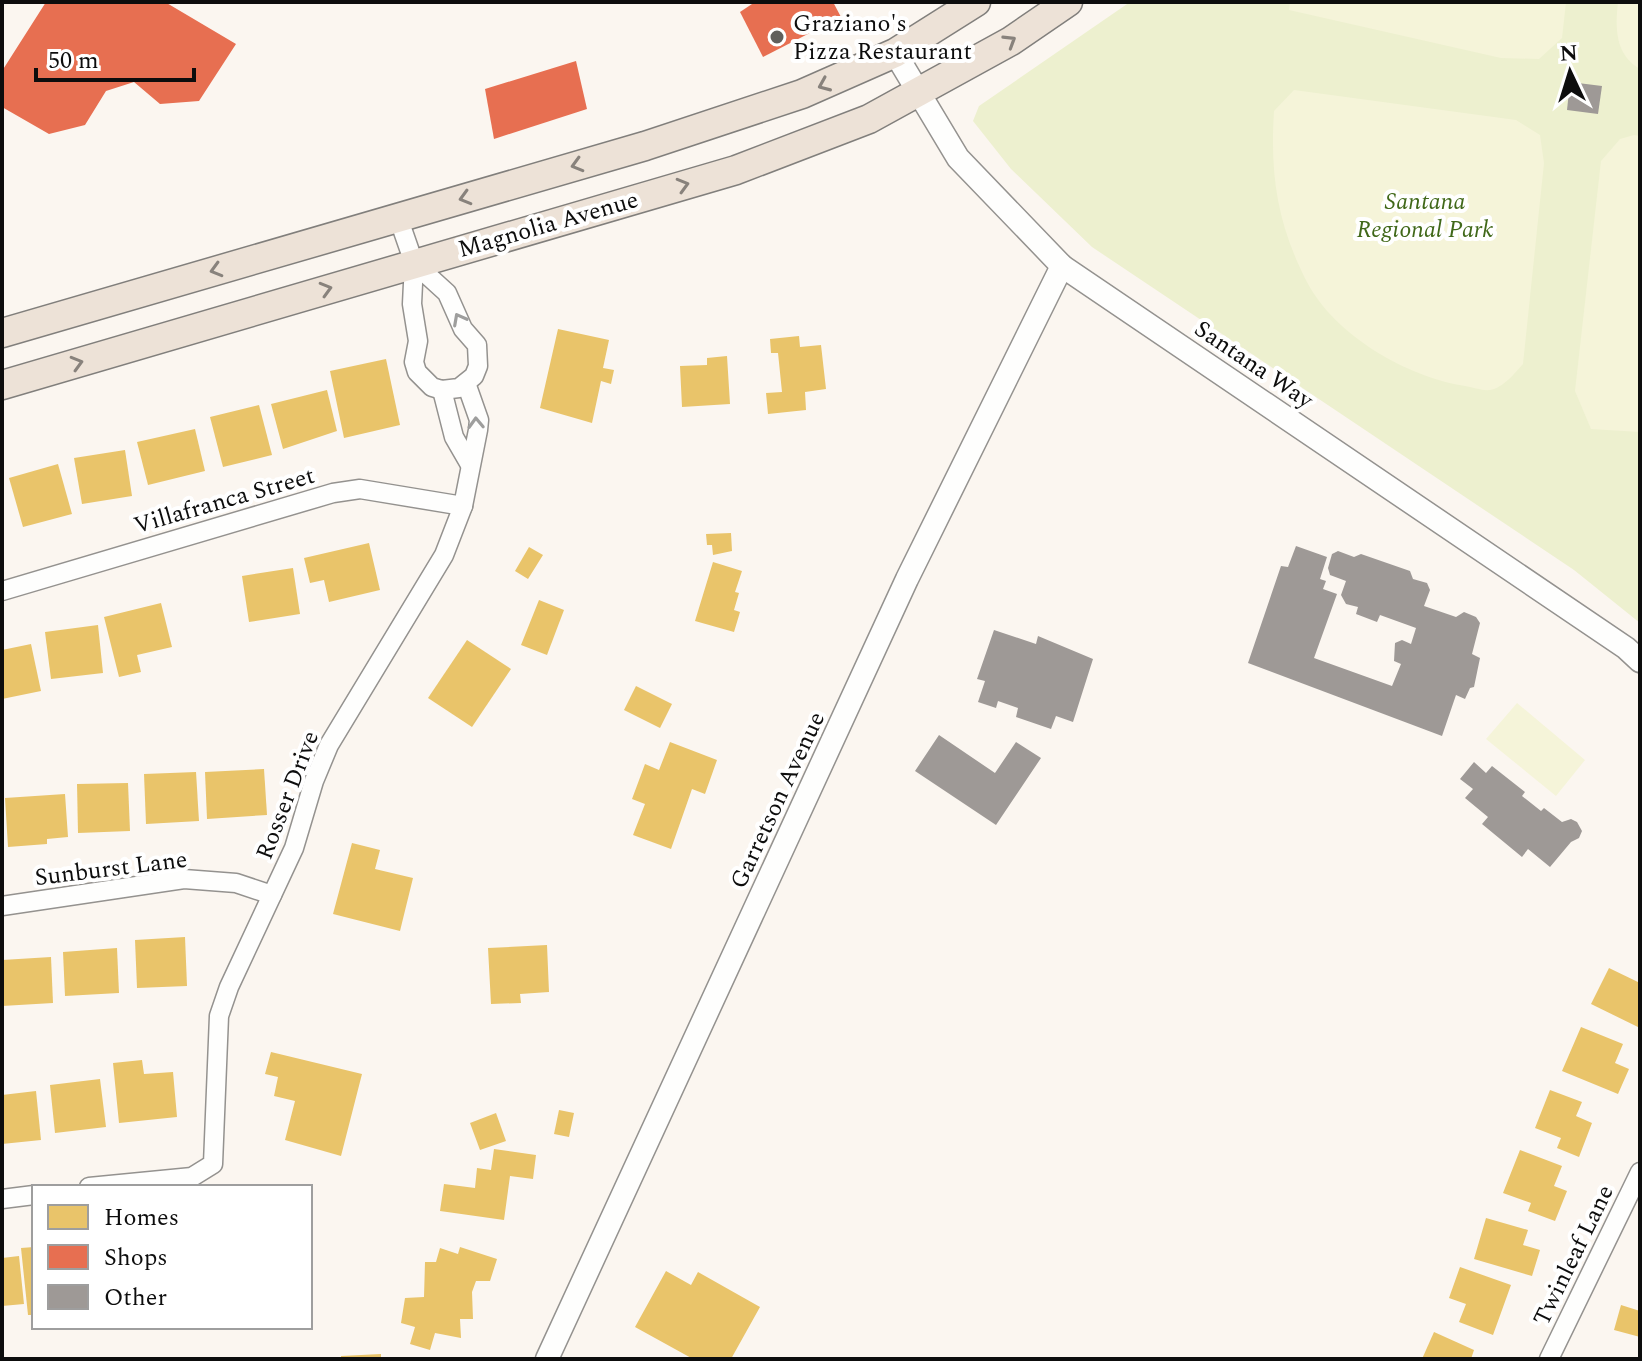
<svg xmlns="http://www.w3.org/2000/svg" width="1642" height="1361" viewBox="0 0 1642 1361" font-family="Spectral,serif">
	<style>
		.green { fill: #edf0cf }
		.pitch { fill: #f5f4d9 }
		.homes { fill: #e9c46a }
		.shops { fill: #e76f51 }
		.building { fill: #9e9996 }
		.lines { fill: none; stroke-linecap: round; stroke-linejoin: round }
		.minor-casing { stroke: #94928f; stroke-width: 21 }
		.tertiary-casing { stroke: #94928f; stroke-width: 25 }
		.primary-casing { stroke: #817f7c; stroke-width: 31 }
		.minor { stroke: #fefefd; stroke-width: 18 }
		.tertiary { stroke: #fefefd; stroke-width: 22 }
		.primary { stroke: #ede2d7; stroke-width: 28 }
		.oneway { stroke: #88827c }
		.oneway2 { stroke: #9e9e9d }
		.poi-dot { fill: #605f5c; stroke: #fff; stroke-width: 3 }
		.labels { text-anchor: middle; stroke-width: 8; stroke-linejoin: round; paint-order: stroke }
		.poi-label { font-size: 24px; fill: #0d0d0d; stroke: #fff; text-anchor: start }
		.park-label { font-size: 24px; font-style: italic; fill: #406819; stroke: #fff }
		.street-label { font-size: 24px; fill: #0d0d0d; stroke: #fff }
	</style>
	<rect width="100%" height="100%" fill="#fbf6f0"/>
	<path class="green" d="M1130,2H1640V623L1574,570L1092,247L1011,169L973,121L979,106Z"/>
	<g class="pitch">
		<path d="M1290,2H1566L1562,38L1539,59L1501,58L1289,10Z"/>
		<path d="M1618,2H1640V69C1615,55 1615,28 1618,2Z"/>
		<path d="M1294,90L1516,120L1540,135L1544,163L1523,364C1515,373 1503,388 1490,390C1483,391 1472,387 1465,386C1408,377 1335,336 1307,282C1277,224 1270,175 1274,111Z"/>
		<path d="M1634,135L1640,136V432L1591,429L1575,391L1601,161L1620,139Z"/>
		<path d="M1517,703L1585,760L1556,796L1486,739Z"/>
	</g>
	<g class="homes">
		<path d="M558,329L609,340L603,368L614,370L611,384L601,381L592,423L540,408Z"/>
		<path d="M799,336L800,347L821,345L826,389L805,392L806,410L768,414L766,393L782,392L778,353H771L770,339Z"/>
		<path d="M727,356L730,404L682,407L680,366L707,365V358Z"/>
		<path d="M386,359L400,425L344,438L330,371Z"/>
		<path d="M327,390L337,431L283,449L271,404Z"/>
		<path d="M259,405L272,455L223,467L210,417Z"/>
		<path d="M195,429L205,471L148,485L137,442Z"/>
		<path d="M125,450L132,496L82,504L74,458Z"/>
		<path d="M58,464L72,514L23,527L9,478Z"/>
		<path d="M731,533L732,551L713,555L712,545H707L706,534Z"/>
		<path d="M369,543L380,590L329,602L324,580L310,583L304,558Z"/>
		<path d="M529,547L543,555L528,579L515,571Z"/>
		<path d="M713,562L742,571L735,592L739,593L734,610L740,612L734,632L695,621Z"/>
		<path d="M293,568L300,614L249,622L242,576Z"/>
		<path d="M539,600L564,610L547,655L521,645Z"/>
		<path d="M161,603L172,647L137,655L141,672L119,677L104,617Z"/>
		<path d="M98,625L103,673L51,679L45,632Z"/>
		<path d="M467,640L511,669L472,727L428,698Z"/>
		<path d="M31,644L41,691L2,699V650Z"/>
		<path d="M636,686L672,704L660,728L624,710Z"/>
		<path d="M670,742L717,760L705,794L692,789L671,849L633,835L645,804L632,799L645,764L659,770Z"/>
		<path d="M264,769L267,815L207,819L205,772Z"/>
		<path d="M196,772L199,821L146,824L144,774Z"/>
		<path d="M128,783L130,831L78,833L77,784Z"/>
		<path d="M65,794L68,837L47,839V844L8,847L5,798Z"/>
		<path d="M352,843L380,850L375,869L413,878L400,931L333,914Z"/>
		<path d="M185,937L187,986L137,988L135,940Z"/>
		<path d="M547,945L549,992L520,994L521,1003L491,1004L488,948Z"/>
		<path d="M117,948L119,993L65,996L63,952Z"/>
		<path d="M51,957L53,1003L2,1006V960Z"/>
		<path d="M1609,968L1640,983V1028L1591,1004Z"/>
		<path d="M1581,1027L1623,1044L1615,1063L1629,1069L1618,1094L1562,1071Z"/>
		<path d="M271,1052L362,1074L341,1156L285,1140L295,1101L274,1096L278,1077L265,1074Z"/>
		<path d="M142,1060L144,1074L173,1072L177,1117L119,1123L113,1063Z"/>
		<path d="M100,1079L106,1127L55,1133L50,1085Z"/>
		<path d="M1550,1090L1582,1102L1576,1116L1592,1123L1579,1157L1557,1148L1561,1138L1535,1128Z"/>
		<path d="M36,1091L41,1140L2,1144V1095Z"/>
		<path d="M559,1110L574,1113L569,1137L554,1134Z"/>
		<path d="M496,1113L506,1141L480,1150L470,1123Z"/>
		<path d="M494,1149L536,1155L533,1179L510,1176L504,1220L440,1211L444,1184L475,1188L477,1168L491,1170Z"/>
		<path d="M1520,1150L1562,1166L1554,1186L1567,1191L1555,1221L1528,1211L1531,1203L1503,1193Z"/>
		<path d="M1486,1218L1528,1230L1523,1245L1540,1250L1532,1276L1474,1259Z"/>
		<path d="M34,1247V1315H28L21,1248Z"/>
		<path d="M460,1247L497,1259L490,1281H476L472,1292L473,1319H460L461,1338L435,1333L430,1350L410,1344L415,1327L401,1323L405,1298L424,1297L425,1262H436L440,1248L458,1254Z"/>
		<path d="M19,1256L24,1304L2,1306V1258Z"/>
		<path d="M1460,1267L1511,1285L1493,1335L1459,1322L1466,1304L1449,1298Z"/>
		<path d="M666,1271L691,1285L698,1272L760,1307L731,1359H693L635,1327Z"/>
		<path d="M1621,1305L1640,1311V1337L1614,1330Z"/>
		<path d="M1434,1332L1474,1350L1471,1359H1422Z"/>
		<path d="M381,1354V1359H341V1356Z"/>
	</g>
	<g class="shops">
		<path d="M46,2H165L236,44L199,101L160,104L134,82L106,91L85,125L49,134L2,107V71Z"/>
		<path d="M755,2H833L841,17L763,57L740,12Z"/>
		<path d="M576,61L587,109L494,139L485,89Z"/>
	</g>
	<g class="building">
		<path d="M1570,82L1602,86L1598,114L1567,110Z"/>
		<path d="M1296,546L1327,557L1320,579L1326,581L1323,589L1337,594L1314,658L1392,686L1401,664L1394,661L1395,643L1402,640L1411,644L1416,628L1380,615L1377,622L1356,614L1358,607L1346,604L1341,595L1346,581L1330,575L1328,568L1332,554L1338,551L1354,557L1361,554L1410,571L1413,579L1427,583L1430,590L1424,606L1456,617L1464,612L1476,617L1480,623L1472,654L1480,658L1474,687L1470,688L1465,699L1456,695L1442,736L1248,663L1281,566L1288,567Z"/>
		<path d="M994,630L1036,644L1038,636L1093,659L1073,722L1056,716L1051,729L1016,717L1018,708L998,701L996,708L978,702L985,681L977,679Z"/>
		<path d="M939,735L995,773L1016,742L1041,758L996,825L915,771Z"/>
		<path d="M1474,762L1486,773L1492,766L1525,792L1522,796L1541,811L1544,808L1562,822L1571,819L1577,822L1582,831L1579,838L1571,842L1550,867L1528,849L1522,857L1482,824L1488,817L1465,798L1473,789L1460,779Z"/>
	</g>
	<g class="lines">
		<g class="minor-casing">
			<g id="minor">
				<path d="M398,217L414,263L412,304L418,341L414,362L417,372L432,387L442,390L459,388L474,376L478,366L477,345L463,329L447,293L414,263"/>
				<path d="M442,390L454,437L469,463"/>
				<path d="M2,591L333,493L360,489L463,506"/>
				<path d="M2,906L184,879L236,883L272,895"/>
				<path d="M89,1187L192,1177L213,1164L219,1016L229,987L294,848L314,781L329,745L444,555L463,506L478,430L479,420L466,383"/>
				<path d="M2,1199L34,1195"/>
				<path d="M1549,1359L1640,1172"/>
			</g>
		</g>
		<g class="tertiary-casing">
			<g id="tertiary">
				<path d="M895,53L958,158L1062,266L1626,648L1640,661"/>
				<path d="M547,1359L907,579L1062,266"/>
			</g>
		</g>
		<g class="primary-casing">
			<g id="primary">
				<path d="M2,333L645,146L802,94L895,53L976,2"/>
				<path d="M2,385L736,170L869,119L1011,41L1068,2"/>
			</g>
		</g>
		<use href="#minor" class="minor"/>
		<use href="#tertiary" class="tertiary"/>
		<use href="#primary" class="primary"/>
	</g>
	<defs><path id="oneway-chevron" d="M-2-3.5L2.5 0L-2 3.5" fill="none" stroke-width="1.6" stroke-linecap="round" stroke-linejoin="round" transform="scale(2)"/></defs>
	<g class="oneway">
		<use href="#oneway-chevron" transform="translate(1010 41) rotate(-32)"/>
		<use href="#oneway-chevron" transform="translate(824 85) rotate(157)"/>
		<use href="#oneway-chevron" transform="translate(577 165) rotate(164)"/>
		<use href="#oneway-chevron" transform="translate(683 185) rotate(-16)"/>
		<use href="#oneway-chevron" transform="translate(465 198) rotate(164)"/>
		<use href="#oneway-chevron" transform="translate(216 270) rotate(164)"/>
		<use href="#oneway-chevron" transform="translate(326 289) rotate(-16)"/>
		<use href="#oneway-chevron" transform="translate(77 363) rotate(-16)"/>
	</g>
	<g class="oneway2">
		<use href="#oneway-chevron" transform="translate(459 319) rotate(-118)"/>
		<use href="#oneway-chevron" transform="translate(476 423) rotate(-92)"/>
	</g>
	<circle class="poi-dot" cx="777" cy="37" r="8"/>
	<g class="labels">
		<g class="poi-label">
			<text x="793" y="31">Graziano's<tspan x="793" dy="28">Pizza Restaurant</tspan></text>
		</g>
		<g class="park-label">
			<text x="1425" y="209">Santana<tspan x="1425" dy="28">Regional Park</tspan></text>
		</g>
		<g class="street-label">
			<text transform="translate(548 224) rotate(-16)" y="8">Magnolia Avenue</text>
			<text transform="translate(1254 364) rotate(34)" y="8">Santana Way</text>
			<text transform="translate(224 500) rotate(-16)" y="8">Villafranca Street</text>
			<text transform="translate(287 795) rotate(-69)" y="8">Rosser Drive</text>
			<text transform="translate(777 800) rotate(-65)" y="8">Garretson Avenue</text>
			<text transform="translate(111 868) rotate(-7)" y="8">Sunburst Lane</text>
			<text transform="translate(1573 1255) rotate(-64)" y="8">Twinleaf Lane</text>
		</g>
	</g>
	<rect width="1642" height="1361" fill="none" stroke="#0d0d0d" stroke-width="8"/>
	<rect x="32" y="1185" width="280" height="144" fill="#ffffff" stroke="#9e9e9e" stroke-width="2"/>
	<rect x="48" y="1205" width="40" height="24" fill="#e9c46a" stroke="#9e9e9e" stroke-width="2"/>
	<text x="104" y="1225" font-size="24" fill="#0d0d0d">Homes</text>
	<rect x="48" y="1245" width="40" height="24" fill="#e76f51" stroke="#9e9e9e" stroke-width="2"/>
	<text x="104" y="1265" font-size="24" fill="#0d0d0d">Shops</text>
	<rect x="48" y="1285" width="40" height="24" fill="#9e9996" stroke="#9e9e9e" stroke-width="2"/>
	<text x="104" y="1305" font-size="24" fill="#0d0d0d">Other</text>
	<g transform="translate(1570 72) rotate(356)" stroke="#ffffff" stroke-width="6" paint-order="stroke">
	<path d="M0-6L14 30L0 20L-14 30Z" fill="#0d0d0d"/>
	<text y="-12" font-size="22" font-weight="bold" text-anchor="middle" fill="#0d0d0d">N</text>
	</g>
	<path d="M36 68v12h158v-12" fill="none" stroke="#0d0d0d" stroke-width="4"/>
	<text x="48" y="68" font-size="24" fill="#0d0d0d" stroke="#ffffff" stroke-width="6" paint-order="stroke">50 m</text>
</svg>
